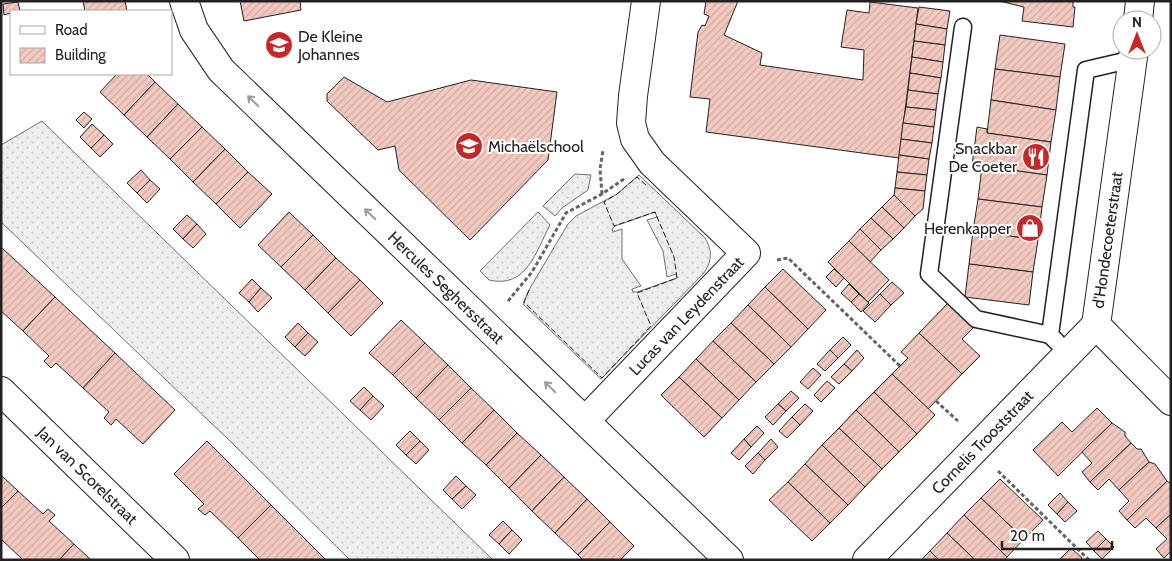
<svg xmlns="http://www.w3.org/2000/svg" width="1172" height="561" viewBox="0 0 1172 561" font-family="Cabin,sans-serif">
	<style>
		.grass { fill: url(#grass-dots); stroke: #6f6f6f; fill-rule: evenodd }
		.building { fill: url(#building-hatch); stroke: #222 }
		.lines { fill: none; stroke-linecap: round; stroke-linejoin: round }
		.service-casing { stroke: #222; stroke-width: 19 }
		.minor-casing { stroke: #222; stroke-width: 30 }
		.tertiary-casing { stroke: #222; stroke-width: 30 }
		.path { stroke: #646464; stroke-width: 3; stroke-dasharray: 4 2.5; stroke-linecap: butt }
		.service { stroke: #fff; stroke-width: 16 }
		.minor { stroke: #fff; stroke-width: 28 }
		.tertiary { stroke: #fff; stroke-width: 28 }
		.fence { stroke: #222; stroke-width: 1; stroke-dasharray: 6 2.5; stroke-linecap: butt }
		.oneway { stroke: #9c9c9c }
		.labels { text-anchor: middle; stroke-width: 4; stroke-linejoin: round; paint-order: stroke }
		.poi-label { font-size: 16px; fill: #222; stroke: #fff; text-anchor: start }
		.street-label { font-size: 16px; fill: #222; stroke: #fff }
	</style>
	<defs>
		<pattern id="grass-dots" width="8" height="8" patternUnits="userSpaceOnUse" patternTransform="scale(1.25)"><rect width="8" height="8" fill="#eee"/><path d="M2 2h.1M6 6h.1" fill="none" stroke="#ccc" stroke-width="1.8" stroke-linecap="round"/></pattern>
		<pattern id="building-hatch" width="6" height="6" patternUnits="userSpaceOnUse" patternTransform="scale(1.25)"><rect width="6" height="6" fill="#f3c9c0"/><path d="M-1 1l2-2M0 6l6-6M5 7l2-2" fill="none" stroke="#d0aca5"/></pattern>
	</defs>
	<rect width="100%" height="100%" fill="#fff"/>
	<g class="grass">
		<path d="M42,121L493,560H350L232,443L1,222V145Z"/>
		<path d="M575,174L591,175L588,190L562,208L555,216L543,206Z"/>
		<path d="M639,175L705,238C713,251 712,262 703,274L601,379L523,304L530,288L568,224L576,216L617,194ZM655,212L657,217L647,220L663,251L667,277L676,274L677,278L637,292H633L632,289L641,286L622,259V229L613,232L612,229L615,226Z"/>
		<path d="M538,212L550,225C536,251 527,289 489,280L480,271Z"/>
	</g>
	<g class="building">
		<path d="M83,1H125L127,11H85Z"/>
		<path d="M240,1H300L301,10L244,21Z"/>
		<path d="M706,1H738L724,35L762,53L760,65L863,80L864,50L841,47L847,10L869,13L870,2L918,8L899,158L706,132L710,99L690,97L698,32L702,25L705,26L709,16L704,14Z"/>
		<path d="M999,1H1073V7H1075L1073,27L1022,21L1024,7Z"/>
		<path d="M18,2L20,11H11V13L4,15L3,4Z"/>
		<path d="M919,7L950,11L947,29L916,24Z"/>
		<path d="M916,24L947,29L945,45L914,41Z"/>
		<path d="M1000,35L1065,44L1060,77L995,69Z"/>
		<path d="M914,41L945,45L943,62L912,57Z"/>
		<path d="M912,57L943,62L941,78L910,73Z"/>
		<path d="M995,69L1060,77L1056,110L991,100Z"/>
		<path d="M910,73L941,78L938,94L908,90Z"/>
		<path d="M117,74H147L155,82L124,115L100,92Z"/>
		<path d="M344,77L387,102L471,80L557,92L548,160L470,240L399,170L395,146L378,150L327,101V94Z"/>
		<path d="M155,82L178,104L147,137L124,115Z"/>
		<path d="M908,90L938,94L936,110L906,107Z"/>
		<path d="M991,100L1056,110L1051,142L987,133Z"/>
		<path d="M178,104L202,127L170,159L147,137Z"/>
		<path d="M906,107L936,110L934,127L903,123Z"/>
		<path d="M84,112L92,119L84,128L76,120Z"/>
		<path d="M903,123L934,127L932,143L901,139Z"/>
		<path d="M92,124L104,135L91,148L80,137Z"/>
		<path d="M202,127L225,149L193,182L170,159Z"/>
		<path d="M977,127L987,129V133L1051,142L1047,175L972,165Z"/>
		<path d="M104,135L113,144L100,157L91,148Z"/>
		<path d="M901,139L932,143L929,159L899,155Z"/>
		<path d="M225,149L248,172L216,204L193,182Z"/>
		<path d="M899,155L929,159L927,175L897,172Z"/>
		<path d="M982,166L1047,175L1042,207L978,199Z"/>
		<path d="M141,170L150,180L137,193L127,183Z"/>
		<path d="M248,172L272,194L240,228L216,204Z"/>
		<path d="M897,172L927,175L925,191L895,188Z"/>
		<path d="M150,180L160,189L147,203L137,193Z"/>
		<path d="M895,188L925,191L923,209L915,216L894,195Z"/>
		<path d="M894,195L915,216L904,228L882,207Z"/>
		<path d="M978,199L1042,207L1038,240L973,231Z"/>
		<path d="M882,207L904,228L893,239L871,218Z"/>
		<path d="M289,212L313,235L281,267L258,245Z"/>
		<path d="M187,215L197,224L183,239L173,229Z"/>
		<path d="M871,218L893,239L881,250L860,229Z"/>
		<path d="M197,224L206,234L193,248L183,239Z"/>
		<path d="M860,229L881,250L870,262L849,241Z"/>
		<path d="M973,231L1038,240L1033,272L969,264Z"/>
		<path d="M313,235L336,258L305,290L281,267Z"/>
		<path d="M849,241L889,280L868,302L828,262Z"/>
		<path d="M1,247L55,297L23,331L1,311Z"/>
		<path d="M336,258L360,280L328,313L305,290Z"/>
		<path d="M969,264L1033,272L1029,305L965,297Z"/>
		<path d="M783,269L826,310L808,329L765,287Z"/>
		<path d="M834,269L844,278L836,287L826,277Z"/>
		<path d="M252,279L261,288L249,302L239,293Z"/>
		<path d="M360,280L383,303L351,336L328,313Z"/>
		<path d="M892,282L904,293L891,305L880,294Z"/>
		<path d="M849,284L859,294L851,302L841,293Z"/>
		<path d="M765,287L808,329L791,347L748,305Z"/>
		<path d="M261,288L272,298L258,312L249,302Z"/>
		<path d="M859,294L869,303L861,312L851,302Z"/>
		<path d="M880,294L891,305L875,322L863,311Z"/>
		<path d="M55,297L115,353L83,388L56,363L51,368L44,361L49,356L23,331Z"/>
		<path d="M948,303L973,328L962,339L980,356L962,374L919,333Z"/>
		<path d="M748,305L791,347L774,364L731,323Z"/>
		<path d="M401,320L425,343L393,375L369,353Z"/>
		<path d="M298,323L308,333L295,347L285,337Z"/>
		<path d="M731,323L774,364L756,382L713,341Z"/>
		<path d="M308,333L318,342L305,356L295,347Z"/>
		<path d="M919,333L962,374L928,409L892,374L908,358L901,352Z"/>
		<path d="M843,337L851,345L838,358L830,350Z"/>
		<path d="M713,341L756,382L739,400L696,359Z"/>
		<path d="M425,343L448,365L416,398L393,375Z"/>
		<path d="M830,350L838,358L825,371L817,364Z"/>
		<path d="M857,350L864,358L852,371L844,364Z"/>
		<path d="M115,353L175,410L143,444L116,419L111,425L104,418L109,412L83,388Z"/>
		<path d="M696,359L739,400L722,418L679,377Z"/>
		<path d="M844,364L852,371L839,384L831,377Z"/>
		<path d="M448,365L471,388L439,420L416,398Z"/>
		<path d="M813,368L821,375L808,389L800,382Z"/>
		<path d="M892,374L935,415L917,434L874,392Z"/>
		<path d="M679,377L722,418L704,437L661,395Z"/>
		<path d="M827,381L835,388L821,402L814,395Z"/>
		<path d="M364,387L373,396L360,410L350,401Z"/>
		<path d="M471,388L494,410L462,443L439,420Z"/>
		<path d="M791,391L799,398L786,411L778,404Z"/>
		<path d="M874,392L917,434L899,452L856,410Z"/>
		<path d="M373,396L384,406L371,420L360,410Z"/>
		<path d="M778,404L786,411L773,425L765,417Z"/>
		<path d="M805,404L813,411L800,425L792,417Z"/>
		<path d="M1097,408L1112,423L1058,476L1033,450L1062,422L1072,432Z"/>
		<path d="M494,410L517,433L486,465L462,443Z"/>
		<path d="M856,410L899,452L882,469L839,428Z"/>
		<path d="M792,417L800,425L787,438L779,431Z"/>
		<path d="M1112,423L1125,432V436L1131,443L1090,482L1082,472L1092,463L1082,452Z"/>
		<path d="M757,426L764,433L751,447L744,439Z"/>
		<path d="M839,428L882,469L865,487L822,445Z"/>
		<path d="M410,431L420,441L406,455L396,445Z"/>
		<path d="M517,433L541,455L509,488L486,465Z"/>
		<path d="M744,439L751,447L739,460L731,453Z"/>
		<path d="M771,439L778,447L765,460L758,453Z"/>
		<path d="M207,441L271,505L238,538L210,511L205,515L198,509L204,504L174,474Z"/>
		<path d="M420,441L429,450L416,464L406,455Z"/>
		<path d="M1131,443L1137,449H1141L1149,462L1119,490L1109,479L1098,490L1090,482Z"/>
		<path d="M822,445L865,487L848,505L805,464Z"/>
		<path d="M758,453L765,460L753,474L745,466Z"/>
		<path d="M541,455L564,477L532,511L509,488Z"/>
		<path d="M1149,462L1155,464L1167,481L1127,520L1119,511L1129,501L1119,490Z"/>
		<path d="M805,464L848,505L830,523L788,482Z"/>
		<path d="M1,475L18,491L1,508Z"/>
		<path d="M456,476L466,486L452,499L443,490Z"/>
		<path d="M564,477L587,499L555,533L532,511Z"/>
		<path d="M1000,479L1043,520L1024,539L981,498Z"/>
		<path d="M1167,481L1171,484V514L1156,528L1146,518L1135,528L1127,520Z"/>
		<path d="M788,482L830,523L812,541L769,500Z"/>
		<path d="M466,486L476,495L462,509L452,499Z"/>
		<path d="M18,491L43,514L48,509L55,515L49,521L74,544L59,560H23L1,539V508Z"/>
		<path d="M1060,493L1068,502L1057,514L1048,505Z"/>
		<path d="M981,498L1024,539L1007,557L964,515Z"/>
		<path d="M587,499L610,522L578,555L555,533Z"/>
		<path d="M1068,502L1077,511L1065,522L1057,514Z"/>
		<path d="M271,505L326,560H260L238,538Z"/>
		<path d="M1171,514V551L1164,558L1156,549L1167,539L1156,528Z"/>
		<path d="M964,515L1007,557L1004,560H975L947,533Z"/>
		<path d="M503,521L512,530L499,544L489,535Z"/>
		<path d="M610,522L634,546L620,560H583L578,555Z"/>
		<path d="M512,530L522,540L509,554L499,544Z"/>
		<path d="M1098,531L1106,539L1094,551L1086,542Z"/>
		<path d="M947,533L975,560H939L930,551Z"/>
		<path d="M1106,539L1114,547L1102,559L1094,551Z"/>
		<path d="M74,544L91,560H59Z"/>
		<path d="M1071,548L1082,558L1081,560H1059Z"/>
		<path d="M930,551L939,560H921Z"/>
	</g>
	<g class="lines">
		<g class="service-casing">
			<g id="service">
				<path d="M963,27L929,274L976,319L1050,335"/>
				<path d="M1057,342L1050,335L1086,70L1133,59"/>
			</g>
		</g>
		<g class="minor-casing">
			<g id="minor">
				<path id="s1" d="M184,1L194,30L221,70L729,560"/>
				<path id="s2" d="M585,421L746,253L652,163L635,139L631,123L633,96L646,1"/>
			</g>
		</g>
		<g class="tertiary-casing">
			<g id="tertiary">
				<path d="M1138,20L1140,1"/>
				<path d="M1134,50L1096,325L1171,401"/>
				<path id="s3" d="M1,391L175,560"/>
				<path id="s4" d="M867,560L1096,325"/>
			</g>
		</g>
		<g class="path">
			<path d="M602,194L600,169L603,150"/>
			<path d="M777,260L788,258L900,366"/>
			<path d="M508,301L532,272L566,213L602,194L624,179"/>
			<path d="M936,401L958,421"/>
			<path d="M998,471L1089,560"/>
		</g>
		<use href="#service" class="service"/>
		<use href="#minor" class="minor"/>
		<use href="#tertiary" class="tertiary"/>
		<path class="fence" d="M529,290L524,302L602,378L651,326L637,293L677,278L674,257L655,212L614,226L604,202L617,194L637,177L647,186"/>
	</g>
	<defs><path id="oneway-shaft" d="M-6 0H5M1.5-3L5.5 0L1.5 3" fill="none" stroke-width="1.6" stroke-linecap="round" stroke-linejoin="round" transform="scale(1.25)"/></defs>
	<g class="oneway">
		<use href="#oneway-shaft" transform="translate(253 101) rotate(-136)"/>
		<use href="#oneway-shaft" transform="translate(370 214) rotate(-136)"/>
		<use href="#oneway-shaft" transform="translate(550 387) rotate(-136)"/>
	</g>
	<defs>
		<g id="school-disc" transform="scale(1.4375)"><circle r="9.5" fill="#c62828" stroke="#fff"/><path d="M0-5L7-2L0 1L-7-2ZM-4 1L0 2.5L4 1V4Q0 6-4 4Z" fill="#fff"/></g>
		<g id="restaurant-disc" transform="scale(1.4375)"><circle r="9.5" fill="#c62828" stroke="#fff"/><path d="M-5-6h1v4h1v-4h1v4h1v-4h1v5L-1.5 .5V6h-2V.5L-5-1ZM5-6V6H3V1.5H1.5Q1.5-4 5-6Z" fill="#fff"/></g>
		<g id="shop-disc" transform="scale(1.4375)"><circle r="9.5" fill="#c62828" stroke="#fff"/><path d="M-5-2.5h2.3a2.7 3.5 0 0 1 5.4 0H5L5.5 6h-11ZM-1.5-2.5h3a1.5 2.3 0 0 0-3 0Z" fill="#fff"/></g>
	</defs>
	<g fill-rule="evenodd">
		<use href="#school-disc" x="279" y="45"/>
		<use href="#school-disc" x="469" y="146"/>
		<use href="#restaurant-disc" x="1036" y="157"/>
		<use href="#shop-disc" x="1030" y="228"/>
	</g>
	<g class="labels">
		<g class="poi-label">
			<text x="298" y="42">De Kleine<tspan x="298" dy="18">Johannes</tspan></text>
			<text x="488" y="152">Michaëlschool</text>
			<text x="1017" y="154" text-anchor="end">Snackbar<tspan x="1017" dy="18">De Coeter</tspan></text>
			<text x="1011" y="234" text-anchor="end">Herenkapper</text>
		</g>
		<g class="street-label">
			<text transform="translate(1107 240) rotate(-82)" y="6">d'Hondecoeterstraat</text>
			<text dy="6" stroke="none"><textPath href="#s1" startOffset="392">Hercules Seghersstraat</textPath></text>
			<text dy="6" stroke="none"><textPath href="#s2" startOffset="146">Lucas van Leydenstraat</textPath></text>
			<text dy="6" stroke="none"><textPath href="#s4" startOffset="165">Cornelis Trooststraat</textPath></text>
			<text dy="6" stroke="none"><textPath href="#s3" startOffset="121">Jan van Scorelstraat</textPath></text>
		</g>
	</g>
	<rect width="1172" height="561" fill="none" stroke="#222222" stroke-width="5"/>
	<rect x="10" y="10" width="162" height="65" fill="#ffffff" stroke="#a7a7a7"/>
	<rect x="20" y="26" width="25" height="8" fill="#ffffff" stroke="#a7a7a7"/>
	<text x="55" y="35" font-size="15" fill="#222222">Road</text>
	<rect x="20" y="48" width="25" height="15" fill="url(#building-hatch)" stroke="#a7a7a7"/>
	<text x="55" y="60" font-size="15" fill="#222222">Building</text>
	<g transform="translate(1137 35)"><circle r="24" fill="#ffffff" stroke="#a7a7a7"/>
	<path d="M0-4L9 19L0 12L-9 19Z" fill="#c62828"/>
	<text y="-8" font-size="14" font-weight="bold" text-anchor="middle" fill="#222222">N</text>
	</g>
	<path d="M1002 541v8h110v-8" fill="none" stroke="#222222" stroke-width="2.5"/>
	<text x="1010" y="541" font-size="15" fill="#222222" stroke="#ffffff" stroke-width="4" paint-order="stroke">20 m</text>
</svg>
